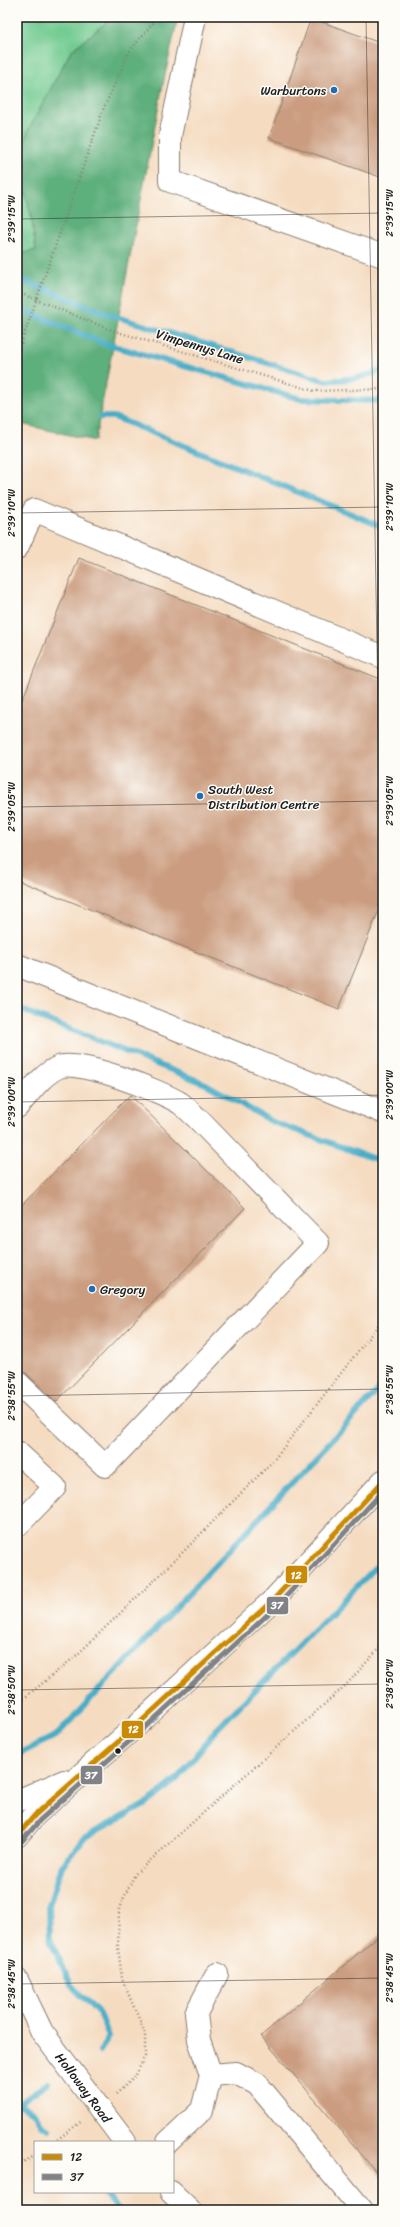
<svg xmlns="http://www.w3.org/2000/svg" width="400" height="2227" viewBox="0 0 400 2227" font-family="Sriracha,sans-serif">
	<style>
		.green { fill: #72cb91; stroke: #477456 }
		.forest { fill: #5daf7b; stroke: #3c664c }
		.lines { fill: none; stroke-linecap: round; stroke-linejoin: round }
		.stream { stroke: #49adc8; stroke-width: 6 }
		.building { fill: #cb9c7f }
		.minor-casing { stroke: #887c6e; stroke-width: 24 }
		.path { stroke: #887c6e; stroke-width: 2.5; stroke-dasharray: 1 3; stroke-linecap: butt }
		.minor { stroke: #fff; stroke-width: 22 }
		.bus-1-casing { stroke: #fdfcf7; stroke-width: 8 }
		.bus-2-casing { stroke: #fdfcf7; stroke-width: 8 }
		.bus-1 { stroke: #cb8a06; stroke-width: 5 }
		.bus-2 { stroke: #808285; stroke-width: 5 }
		.ticks { fill: none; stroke: #1c1c1c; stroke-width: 1; stroke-opacity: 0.45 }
		.poi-dot { fill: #1f6fb2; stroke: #fdfcf7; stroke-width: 1.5 }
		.bus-dot { fill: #1c1c1c; stroke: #fdfcf7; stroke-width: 1.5 }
		.labels { text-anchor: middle; stroke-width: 3; stroke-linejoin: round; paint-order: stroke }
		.poi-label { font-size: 13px; fill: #1c1c1c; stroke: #fdfcf7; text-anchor: start }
		.street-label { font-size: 13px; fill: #1c1c1c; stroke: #fdfcf7 }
		.line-badge { stroke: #fdfcf7; stroke-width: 1.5 }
		.badge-label { font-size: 11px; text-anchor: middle; font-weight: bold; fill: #fff }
		.neatline { fill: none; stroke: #1c1c1c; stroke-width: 1.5 }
		.ticks-label { font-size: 10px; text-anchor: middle; fill: #1c1c1c }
	</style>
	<rect width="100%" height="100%" fill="#fdfcf7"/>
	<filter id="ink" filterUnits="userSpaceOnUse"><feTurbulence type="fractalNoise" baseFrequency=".025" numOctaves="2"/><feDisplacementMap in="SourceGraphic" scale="8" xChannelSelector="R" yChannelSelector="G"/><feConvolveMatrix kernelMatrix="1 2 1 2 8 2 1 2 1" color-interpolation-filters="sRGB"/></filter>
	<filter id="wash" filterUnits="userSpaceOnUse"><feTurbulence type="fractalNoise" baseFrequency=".012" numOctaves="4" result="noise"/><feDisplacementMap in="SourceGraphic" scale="16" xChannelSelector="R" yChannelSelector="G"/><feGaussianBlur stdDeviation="0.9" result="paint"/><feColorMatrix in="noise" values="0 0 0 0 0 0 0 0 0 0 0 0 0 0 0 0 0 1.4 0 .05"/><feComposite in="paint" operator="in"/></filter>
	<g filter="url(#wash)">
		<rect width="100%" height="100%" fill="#f5dcc1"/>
		<path class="green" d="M24,17H113L71,51L28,131L31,215L36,251L17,255V32Z"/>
		<path class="forest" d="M113,17H178L162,89L95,441L17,423V255L36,250L31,215L19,164L28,131L71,51Z"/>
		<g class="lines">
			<g class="stream">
				<path d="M17,278L107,314L326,381L357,378L383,370"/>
				<path d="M17,308L106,344L301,399L383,401"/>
				<path d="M101,417H114L383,527"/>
				<path d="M17,1008L206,1084L273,1122L383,1162"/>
				<path d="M17,1755L57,1735L383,1385"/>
				<path d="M100,2051L109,2037L101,2016L71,1985L50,1939L49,1905L62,1866L84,1838L148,1803L177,1779L215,1731L383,1560"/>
				<path d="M17,2104L35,2112L42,2126L49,2130"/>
				<path d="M17,2104L48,2083"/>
				<path d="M103,2192L119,2210"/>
			</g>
		</g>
		<g id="blocks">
			<g class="building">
				<path d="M311,18L383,44V178L269,138Z"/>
				<path d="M79,558L383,680V900L339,1009L17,880V713Z"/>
				<path d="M130,1095L245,1208L56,1402L26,1373L17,1368V1210Z"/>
				<path d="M383,1932V2180L261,2036Z"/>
			</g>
		</g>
	</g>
	<g filter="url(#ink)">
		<use href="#blocks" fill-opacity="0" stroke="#887c6e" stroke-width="1"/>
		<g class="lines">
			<g class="minor-casing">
				<g id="minor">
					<path d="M195,17L170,136V181L383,256"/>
					<path d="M17,548L34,510L383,657"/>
					<path d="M17,965L383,1112"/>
					<path d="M17,1107C29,1094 42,1074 59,1067C79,1059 161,1091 180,1103C186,1107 191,1113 196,1117L318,1243L105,1466L17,1382"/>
					<path d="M17,1452L55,1487L17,1526"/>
					<path d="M17,1801L64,1781"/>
					<path d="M17,1836L35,1815L135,1727L274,1599L383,1481"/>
					<path id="s1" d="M17,1980L42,2032L125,2142"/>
					<path d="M211,2075L236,2073L257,2084L362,2210"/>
					<path d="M168,2142L202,2110L211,2075L199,2040L196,2013L217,1974"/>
					<path d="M171,2192L190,2210"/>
				</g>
			</g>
			<g class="path">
				<path d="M17,292L111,330L314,391L383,389"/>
				<path d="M17,355L103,110L129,52L158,17"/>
				<path d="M17,1704L77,1655L172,1563L273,1461L383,1319"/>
				<path d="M116,2094L135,2077L145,2056V2033L122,1979L118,1947L119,1908L135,1874L347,1684L383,1644"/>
				<path d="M54,2142L82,2121"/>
				<path d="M17,2165L35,2156"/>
			</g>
			<use href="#minor" class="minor"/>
			<g class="bus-1-casing">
				<path id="bus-1" d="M17,1836L35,1815L135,1727L274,1599L383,1481"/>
			</g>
			<g class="bus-2-casing">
				<path id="bus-2" d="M22,1841L40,1820L140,1732L279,1604L383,1491"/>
			</g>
			<use href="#bus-1" class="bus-1"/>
			<use href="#bus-2" class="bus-2"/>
		</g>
	</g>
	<path class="ticks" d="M366,17L383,993M17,219L383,213M17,513L383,507M17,807L383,801M17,1102L383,1095M17,1396L383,1389M17,1690L383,1684M17,1984L383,1978"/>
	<g class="poi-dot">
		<circle cx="334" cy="90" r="4"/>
		<circle cx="200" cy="796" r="4"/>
		<circle cx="92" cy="1289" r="4"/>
	</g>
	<circle class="bus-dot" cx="118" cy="1751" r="3.5"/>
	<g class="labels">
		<g class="poi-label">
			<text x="326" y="95" text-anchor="end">Warburtons</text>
			<text x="208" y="794">South West<tspan x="208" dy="15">Distribution Centre</tspan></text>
			<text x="100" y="1294">Gregory</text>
		</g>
		<g class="street-label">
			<text transform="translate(200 346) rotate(17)" y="5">Vimpennys Lane</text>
			<text dy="5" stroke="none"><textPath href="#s1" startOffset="127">Holloway Road</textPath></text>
		</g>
	</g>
	<g class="line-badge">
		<rect x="285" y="1565" width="23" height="19" rx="4" fill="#cb8a06"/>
		<rect x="266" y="1596" width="23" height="19" rx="4" fill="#808285"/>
		<rect x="121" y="1720" width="23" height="19" rx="4" fill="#cb8a06"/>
		<rect x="80" y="1765" width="23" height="20" rx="4" fill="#808285"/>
	</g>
	<g class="badge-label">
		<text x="296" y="1579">12</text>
		<text x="277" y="1609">37</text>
		<text x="133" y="1733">12</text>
		<text x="91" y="1779">37</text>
	</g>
	<rect width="400" height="2227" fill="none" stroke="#fdfcf7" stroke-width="44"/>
	<rect x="34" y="2141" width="140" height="52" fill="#fdfcf7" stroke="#a3a29f"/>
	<rect x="42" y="2154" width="20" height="6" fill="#cb8a06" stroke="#a3a29f"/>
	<text x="70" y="2161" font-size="12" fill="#1c1c1c">12</text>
	<rect x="42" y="2174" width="20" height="6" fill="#808285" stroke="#a3a29f"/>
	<text x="70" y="2181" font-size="12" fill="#1c1c1c">37</text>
	<rect x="22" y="22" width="356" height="2183" class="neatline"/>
	<g class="ticks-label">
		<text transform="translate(389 213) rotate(-90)" y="4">2°39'15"W</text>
		<text transform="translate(11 219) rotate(-90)" y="4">2°39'15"W</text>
		<text transform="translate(389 507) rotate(-90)" y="4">2°39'10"W</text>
		<text transform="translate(11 513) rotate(-90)" y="4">2°39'10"W</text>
		<text transform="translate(389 801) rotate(-90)" y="4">2°39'05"W</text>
		<text transform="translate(11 807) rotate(-90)" y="4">2°39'05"W</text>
		<text transform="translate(389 1095) rotate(-90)" y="4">2°39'00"W</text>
		<text transform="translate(11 1102) rotate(-90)" y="4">2°39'00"W</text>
		<text transform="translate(389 1390) rotate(-90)" y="4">2°38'55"W</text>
		<text transform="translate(11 1396) rotate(-90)" y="4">2°38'55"W</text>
		<text transform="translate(389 1684) rotate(-90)" y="4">2°38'50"W</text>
		<text transform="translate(11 1690) rotate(-90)" y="4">2°38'50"W</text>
		<text transform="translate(389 1978) rotate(-90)" y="4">2°38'45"W</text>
		<text transform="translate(11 1984) rotate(-90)" y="4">2°38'45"W</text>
	</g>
</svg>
